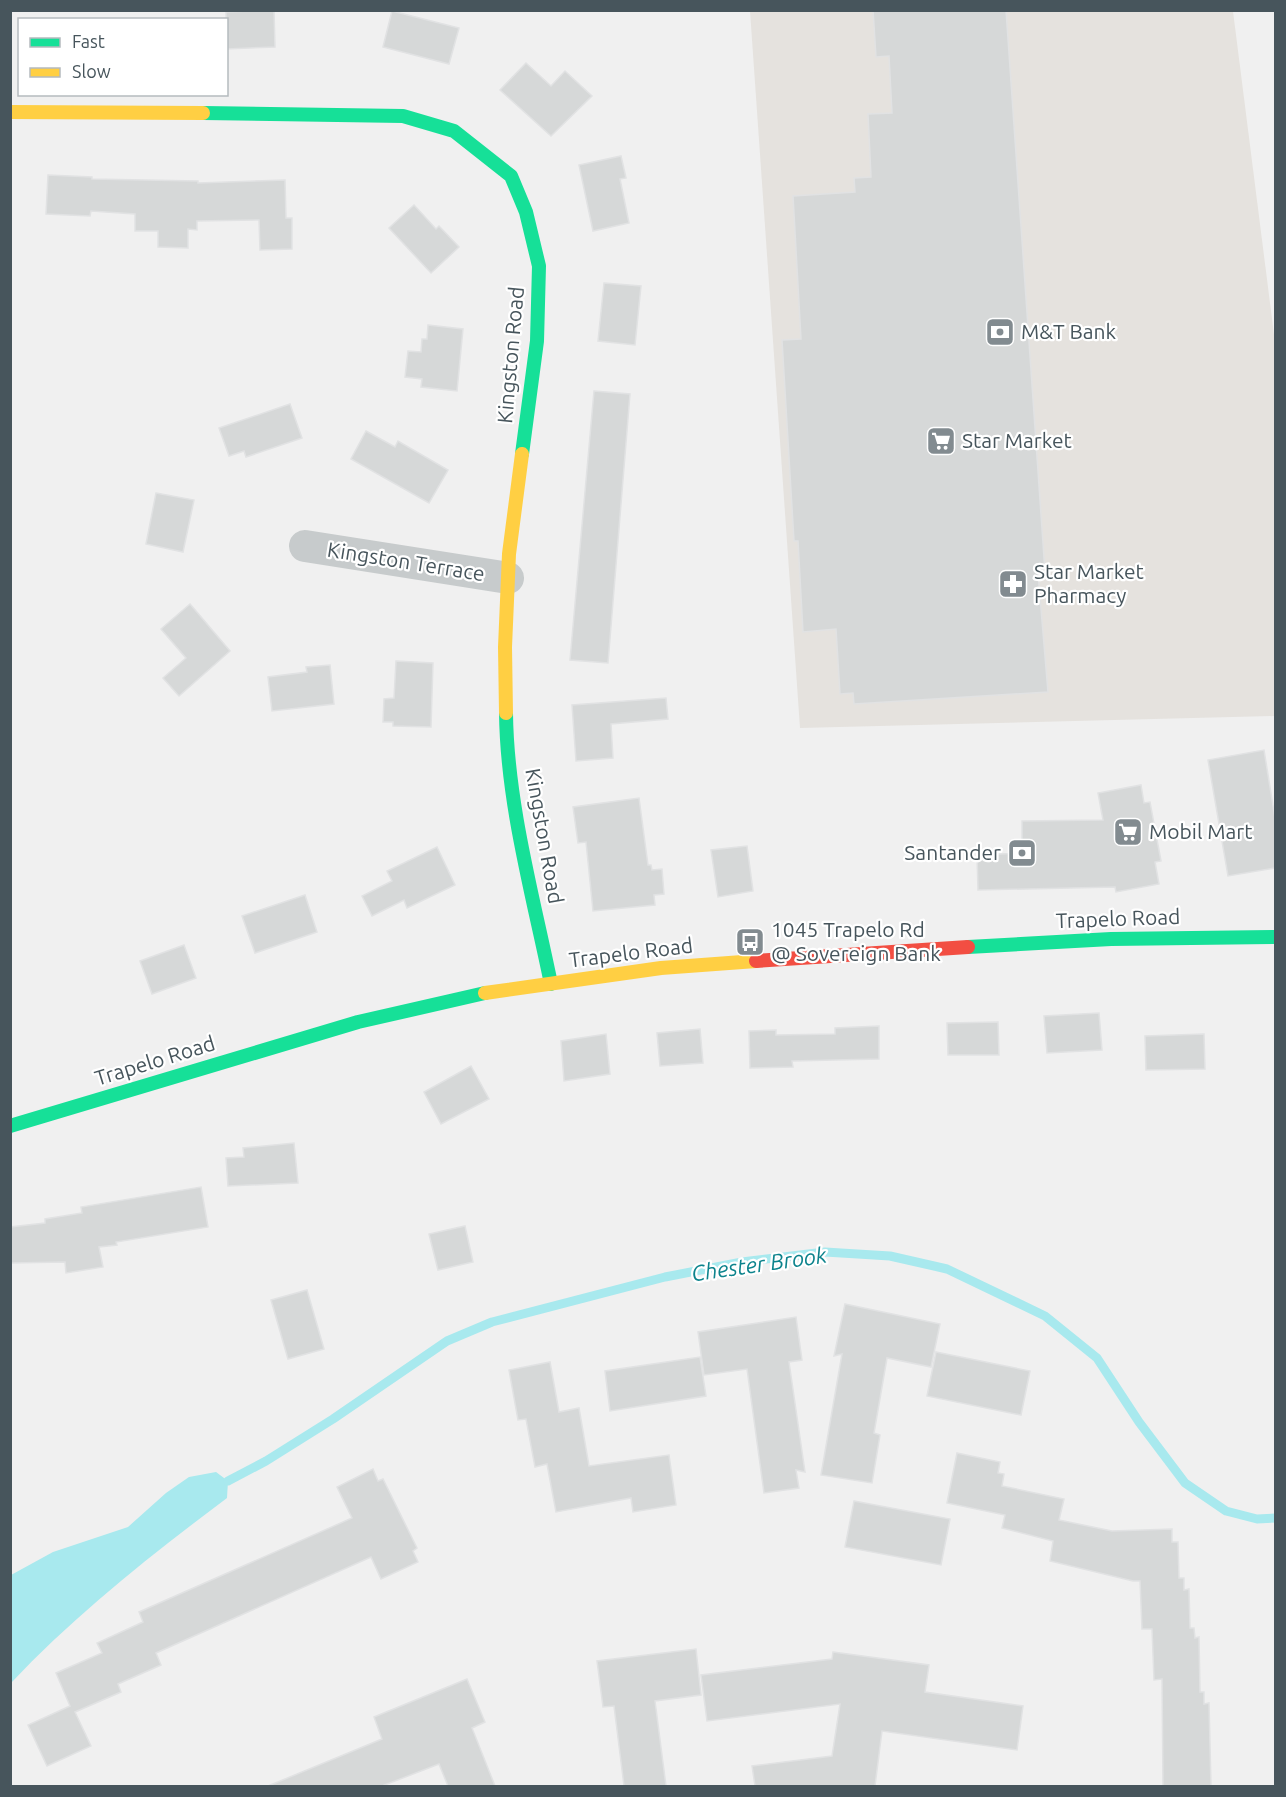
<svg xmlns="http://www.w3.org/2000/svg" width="1286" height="1797" viewBox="0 0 1286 1797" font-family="Ubuntu,sans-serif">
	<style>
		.commercial { fill: #e5e2de }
		.water { fill: #a8e9ee }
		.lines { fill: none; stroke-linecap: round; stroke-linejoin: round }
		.stream { stroke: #a8e9ee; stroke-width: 9 }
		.building { fill: #d6d8d8; stroke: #e1e2e3; stroke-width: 1.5 }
		.street { stroke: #c7cbcc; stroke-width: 32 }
		.fast { stroke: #16e098; stroke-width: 14 }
		.slow { stroke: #ffcf43; stroke-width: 14 }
		.jam { stroke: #f24e42; stroke-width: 14 }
		.labels { text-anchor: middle; stroke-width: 4.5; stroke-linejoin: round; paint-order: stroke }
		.poi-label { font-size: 21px; fill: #47555c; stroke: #fff; text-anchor: start }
		.street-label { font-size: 21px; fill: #47555c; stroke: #fff }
		.water-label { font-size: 22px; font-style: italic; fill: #0c838c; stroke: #fff }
	</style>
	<rect width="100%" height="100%" fill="#f0f0f0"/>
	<path class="commercial" d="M750,11H1233L1276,350L1275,716L800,728Z"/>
	<path class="water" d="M216,1472L228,1481L227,1498C151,1555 76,1614 11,1683V1575L53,1552L128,1527L166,1493L189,1477Z"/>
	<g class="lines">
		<path class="stream" d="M228,1481L266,1461L333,1419L447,1341L492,1322L665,1277L742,1262L825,1252L890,1256L947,1269L1045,1316L1097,1358L1139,1422L1185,1483L1226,1511L1257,1519L1276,1518"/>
	</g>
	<g class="building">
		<path d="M274,10L275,47L226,49V12Z"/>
		<path d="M873,10H1006L1045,572L1038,573L1048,692L854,704L853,693L840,694L836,629L803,632L798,541H794L782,340L801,339L793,196L855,192L854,178L871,177L868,114L892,113L889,56L876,57Z"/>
		<path d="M392,11L459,28L449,64L383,47Z"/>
		<path d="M526,63L551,86L565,71L592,96L551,136L500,90Z"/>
		<path d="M621,156L626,178L620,179L629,223L593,231L579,165Z"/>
		<path d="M48,175L92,177V179L198,181V183L285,180L286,218H292V249L260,250L259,220L197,221V230L188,229V248L158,247V231H135V214L91,211L90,216L46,214Z"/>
		<path d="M414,205L436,229L439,226L459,247L431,273L389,228Z"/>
		<path d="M604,283L641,286L635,345L598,341Z"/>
		<path d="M428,325L463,329L457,391L421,387L422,379L405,377L408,351L421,352L422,339H427Z"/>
		<path d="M594,391L630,394L608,663L570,660Z"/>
		<path d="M290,404L302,438L246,457L244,451L229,456L219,428Z"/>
		<path d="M366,431L395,447L398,441L448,470L429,503L351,459Z"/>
		<path d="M156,493L194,500L183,552L146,544Z"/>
		<path d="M190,604L230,651L179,696L163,678L186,658L161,629Z"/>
		<path d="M396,661L433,663L431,727L393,726V722H383L384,699L394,698Z"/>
		<path d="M330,665L334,704L272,711L268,677L307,672L306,667Z"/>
		<path d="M666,698L668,719L611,724L613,758L576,761L572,705Z"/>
		<path d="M1264,750L1275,818V868L1228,876L1208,760Z"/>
		<path d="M1141,785L1144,803L1150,802L1161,861L1155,862L1159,884L1116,892L1115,887L978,890L977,855L1022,853V821L1103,820L1098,793Z"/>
		<path d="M639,798L648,865H651L652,870L662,869L664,894L654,895L655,905L593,911L586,842L578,843L573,807Z"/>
		<path d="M747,846L753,891L718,897L711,850Z"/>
		<path d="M437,847L455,885L407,908L404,900L372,916L362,896L392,881L387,871Z"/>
		<path d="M305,895L317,932L255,953L242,916Z"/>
		<path d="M184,945L196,978L152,994L140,961Z"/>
		<path d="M1099,1013L1102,1050L1047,1053L1044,1016Z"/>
		<path d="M998,1022L999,1055H948L947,1023Z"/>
		<path d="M879,1026V1059L792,1061L793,1067L750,1068L749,1031L776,1030V1035L835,1034V1028Z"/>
		<path d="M700,1029L703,1063L660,1066L657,1033Z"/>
		<path d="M606,1034L610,1074L564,1081L561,1041Z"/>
		<path d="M1204,1034L1205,1069L1146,1070L1145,1036Z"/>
		<path d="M471,1066L489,1099L441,1124L424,1092Z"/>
		<path d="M294,1143L298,1183L228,1186L226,1158L244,1157L243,1148Z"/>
		<path d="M201,1187L208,1227L116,1242L117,1245L99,1247L103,1267L66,1273L65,1262L10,1263V1227L45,1223V1219L82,1213L81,1207Z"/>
		<path d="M465,1226L473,1262L438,1270L429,1234Z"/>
		<path d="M307,1290L324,1349L288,1359L271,1300Z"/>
		<path d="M845,1304L940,1324L931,1367L887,1358L874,1433L880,1435L872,1483L821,1475L842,1354L834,1356Z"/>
		<path d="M796,1317L802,1360L789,1362L805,1472L796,1470L799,1488L764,1493L747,1369L704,1375L698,1332Z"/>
		<path d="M936,1352L1030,1371L1021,1415L927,1396Z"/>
		<path d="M700,1357L706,1396L610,1411L605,1371Z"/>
		<path d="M550,1362L559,1412L579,1408L589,1466L669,1455L676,1505L633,1512L631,1498L556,1512L547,1464L535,1467L526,1419L518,1420L509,1370Z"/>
		<path d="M957,1453L1000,1462L998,1473L1004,1474L1002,1486L1064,1499L1059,1520L1112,1531L1172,1529V1542H1178L1179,1578H1184V1590L1189,1589L1190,1628H1194L1195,1638L1199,1637L1200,1692H1204V1704L1209,1703L1211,1786H1163L1162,1679L1154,1680L1152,1629H1142L1140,1581H1133L1050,1561L1053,1541L1002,1528L1005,1515L947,1503Z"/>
		<path d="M373,1469L378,1481L383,1479L417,1548L413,1551L418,1562L381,1579L371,1557L156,1653L161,1665L118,1684L121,1692L75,1712L91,1746L47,1766L28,1725L70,1706L56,1673L102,1653L97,1643L143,1622L139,1612L352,1518L337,1487Z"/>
		<path d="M854,1501L950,1519L941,1565L845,1547Z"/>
		<path d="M696,1649L701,1695L655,1701L666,1786H624L614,1706L603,1707L597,1661Z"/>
		<path d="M833,1652L929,1665L925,1692L1023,1706L1017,1750L882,1731L875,1786H755L752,1766L832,1756L840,1704L707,1721L701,1675L832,1659Z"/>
		<path d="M467,1679L485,1722L472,1728L495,1786H448L439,1764L382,1786H268L382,1739L374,1717Z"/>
	</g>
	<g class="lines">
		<path class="street" d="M305,546L508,578"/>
		<g class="fast">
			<path d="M203,113L403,116L454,131L511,176L526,212L539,266L537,341L522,454"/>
			<path d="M506,713C507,803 533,896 551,984"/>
			<path d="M968,947L1111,939L1276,937"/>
			<path d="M10,1126L358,1022L485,993"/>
		</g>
		<g class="slow">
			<path d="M10,112L203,113"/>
			<path d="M506,713L505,647L509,554L522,454"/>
			<path d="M485,993L661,968L756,961"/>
		</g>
		<path class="jam" d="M756,961L968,947"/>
	</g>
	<defs>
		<g id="bank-square" transform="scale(1.5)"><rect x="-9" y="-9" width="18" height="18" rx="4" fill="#828b90" stroke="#fff"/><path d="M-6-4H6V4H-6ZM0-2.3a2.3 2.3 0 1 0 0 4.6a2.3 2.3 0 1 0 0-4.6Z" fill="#fff"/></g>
		<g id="supermarket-square" transform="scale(1.5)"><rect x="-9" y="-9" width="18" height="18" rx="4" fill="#828b90" stroke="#fff"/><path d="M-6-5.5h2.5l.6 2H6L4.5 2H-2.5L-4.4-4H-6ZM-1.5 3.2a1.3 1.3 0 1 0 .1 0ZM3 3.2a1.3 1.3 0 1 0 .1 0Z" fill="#fff"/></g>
		<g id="pharmacy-square" transform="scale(1.5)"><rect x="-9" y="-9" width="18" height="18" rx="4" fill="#828b90" stroke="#fff"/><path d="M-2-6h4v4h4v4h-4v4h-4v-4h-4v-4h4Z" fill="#fff"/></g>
		<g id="bus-square" transform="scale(1.5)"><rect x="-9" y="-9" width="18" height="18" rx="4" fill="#828b90" stroke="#fff"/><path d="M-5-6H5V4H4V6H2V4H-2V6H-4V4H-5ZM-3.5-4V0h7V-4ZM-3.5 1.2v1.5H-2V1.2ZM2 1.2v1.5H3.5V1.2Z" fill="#fff"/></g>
	</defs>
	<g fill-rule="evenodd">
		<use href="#bank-square" x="1000" y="332"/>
		<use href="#supermarket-square" x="941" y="441"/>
		<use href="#pharmacy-square" x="1013" y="584"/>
		<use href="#supermarket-square" x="1128" y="832"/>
		<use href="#bank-square" x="1022" y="853"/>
		<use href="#bus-square" x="750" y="942"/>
	</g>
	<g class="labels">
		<g class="poi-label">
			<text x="1021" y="339">M&amp;T Bank</text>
			<text x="962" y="448">Star Market</text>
			<text x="1034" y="579">Star Market<tspan x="1034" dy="24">Pharmacy</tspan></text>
			<text x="1149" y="839">Mobil Mart</text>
			<text x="1001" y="860" text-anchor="end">Santander</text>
			<text x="771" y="937">1045 Trapelo Rd<tspan x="771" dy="24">@ Sovereign Bank</tspan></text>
		</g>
		<g class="street-label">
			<text transform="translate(511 355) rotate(-85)" y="7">Kingston Road</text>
			<text transform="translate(406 562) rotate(9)" y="7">Kingston Terrace</text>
			<text transform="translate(544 836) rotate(80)" y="7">Kingston Road</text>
			<text transform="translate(1118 919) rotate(-2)" y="7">Trapelo Road</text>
			<text transform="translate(631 953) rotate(-7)" y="7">Trapelo Road</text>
			<text transform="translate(155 1061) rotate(-17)" y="7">Trapelo Road</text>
		</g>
		<g class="water-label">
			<text transform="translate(759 1264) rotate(-8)" y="8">Chester Brook</text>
		</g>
	</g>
	<rect width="1286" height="1797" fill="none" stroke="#47555c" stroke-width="24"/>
	<rect x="18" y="18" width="210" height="78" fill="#ffffff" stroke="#b5bbbe" stroke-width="1.5"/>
	<rect x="30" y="38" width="30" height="9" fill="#16e098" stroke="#b5bbbe" stroke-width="1.5"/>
	<text x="72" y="48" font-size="18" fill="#47555c">Fast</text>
	<rect x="30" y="68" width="30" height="9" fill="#ffcf43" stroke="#b5bbbe" stroke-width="1.5"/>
	<text x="72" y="78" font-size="18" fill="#47555c">Slow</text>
</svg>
